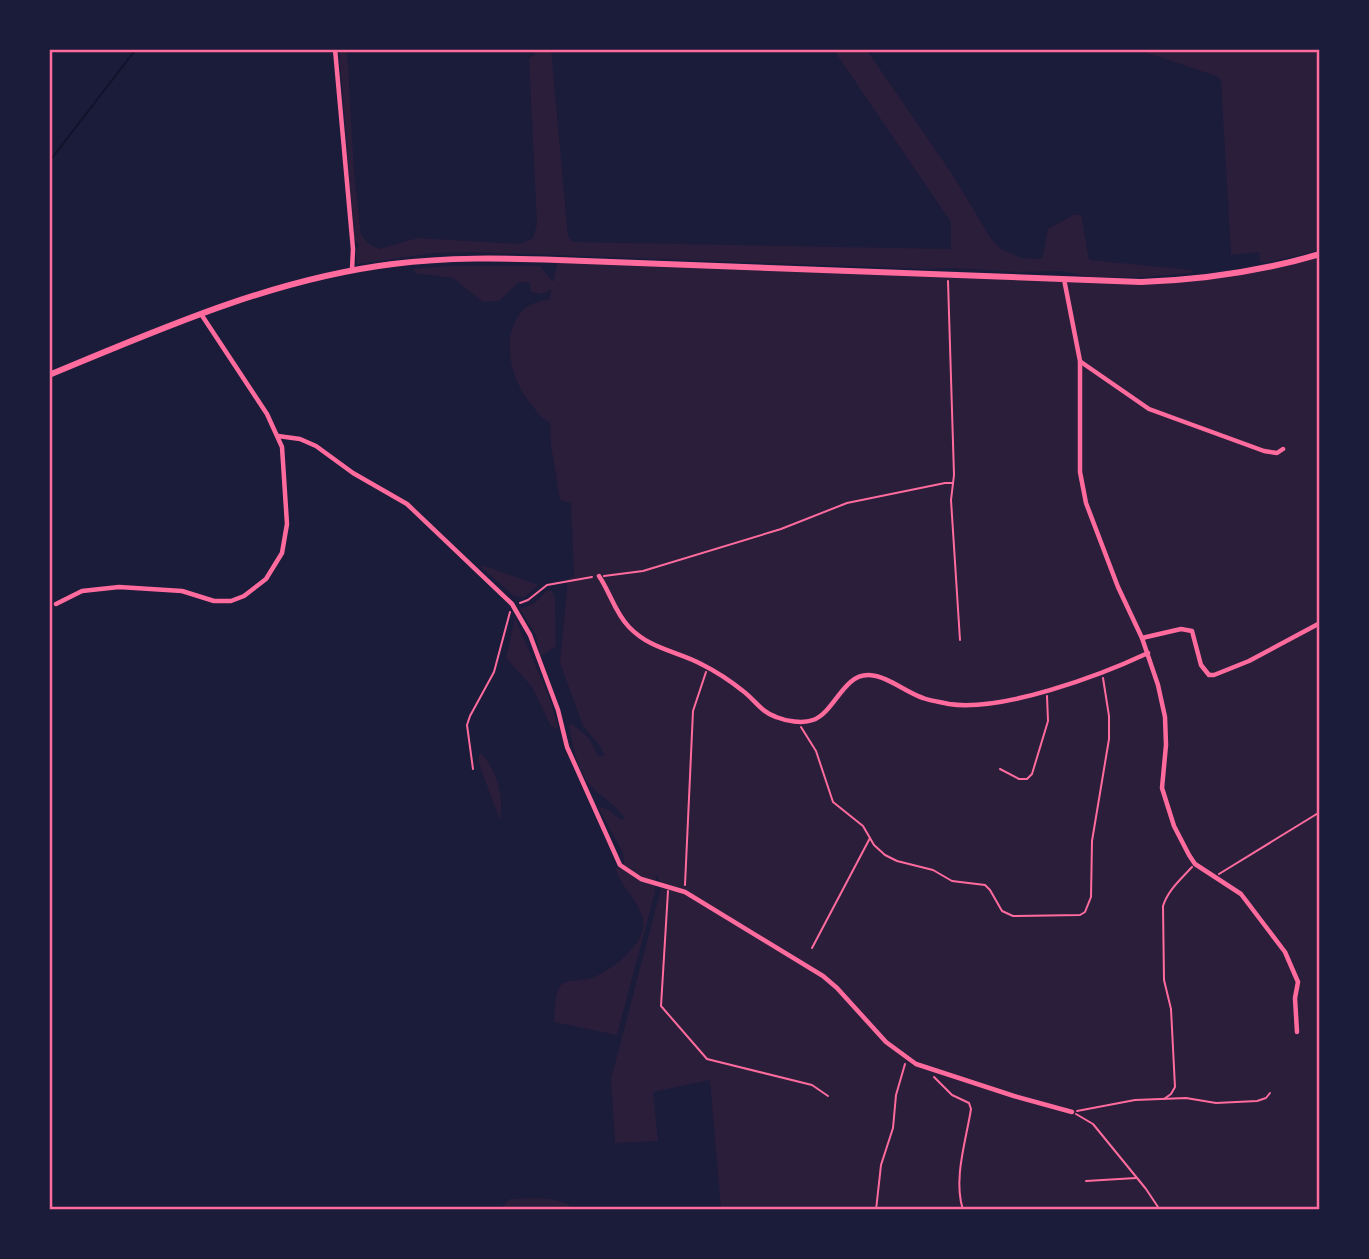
<svg xmlns="http://www.w3.org/2000/svg" width="1369" height="1259" viewBox="0 0 1369 1259" font-family="'Zilla Slab',serif">
	<style>
		.green { fill: #2a1e3b }
		.lines { fill: none; stroke-linecap: round; stroke-linejoin: round }
		.stream { stroke: #12122b; stroke-width: 2 }
		.path { stroke: #ff6b9d; stroke-width: 2 }
		.minor { stroke: #ff6b9d; stroke-width: 4.5 }
		.secondary { stroke: #ff6b9d; stroke-width: 6 }
		.neatline { fill: none; stroke: #ff6b9d; stroke-width: 2.5 }
	</style>
	<rect width="100%" height="100%" fill="#1b1b3a"/>
	<g class="green">
		<path d="M339,49H347L354,172L361,235L368,243L379,249L418,238L520,244L533,238L537,224L529,58L535,55V49H551L568,237L573,242L951,249V222L833,49H866L952,174L991,239L1001,249L1021,258L1040,259L1043,256L1048,229L1073,215L1081,214L1089,260L1192,270L1193,273L1143,277H1090L1062,271L1020,272L952,268L930,269L471,252L434,253L357,264L356,252L359,245L354,239Z"/>
		<path d="M1136,49H1320V250L1265,263L1260,261L1259,252L1231,255L1221,80L1216,76Z"/>
		<path d="M1320,254V1210H721L710,1080L653,1092L658,1141L615,1143L611,1079L662,885L656,874L655,892L617,1035L554,1022C555,1012 554,993 561,985C568,979 583,981 592,978C611,971 648,943 643,920C639,900 620,887 615,867L620,869L624,863L623,853L598,807L607,809L620,819H625C617,805 603,799 593,788C577,772 573,747 569,726L572,724L589,738L598,756H605L600,746L583,726L560,663L568,578L574,577L571,503L560,500L551,445L550,422C541,419 537,412 531,404C510,379 499,335 524,309C530,303 542,301 550,299L551,290L541,294L531,292L530,283L519,282L499,301L483,302L453,278L414,273L413,269L447,266H540L553,282L558,260L1064,279H1195Z"/>
		<path d="M480,566H485L538,585L525,597L514,596Z"/>
		<path d="M548,590L552,591L555,599L556,646L543,655H540L536,635L520,609L535,603Z"/>
		<path d="M515,618L549,697L559,730L551,726L532,687L506,658Z"/>
		<path d="M480,753C497,768 504,798 500,820L480,767L478,759Z"/>
		<path d="M510,1199C531,1199 559,1194 575,1210H499Z"/>
	</g>
	<g class="lines">
		<path class="stream" d="M49,162L136,49"/>
		<g class="path">
			<path d="M948,281L954,475L951,500L960,640"/>
			<path d="M604,576L643,571L781,529L847,503L945,483H953"/>
			<path d="M520,603L528,600L547,585L592,577"/>
			<path d="M801,727L816,751L833,802L863,826L874,845L885,855L897,861L933,870L952,881L985,885L990,890L1002,911L1013,916L1080,915L1085,912L1091,897L1092,841L1109,739V716L1103,678"/>
			<path d="M473,769L467,725L470,716L494,672L510,612"/>
			<path d="M1000,769L1019,779H1027L1032,774L1048,721L1047,696"/>
			<path d="M1219,874L1320,812"/>
			<path d="M685,885L693,711L706,672"/>
			<path d="M668,891L661,1006L707,1059L812,1085L828,1096"/>
			<path d="M812,948L870,838"/>
			<path d="M934,1077L952,1095L969,1103L971,1109C966,1141 953,1179 963,1210"/>
			<path d="M1164,1099L1171,1094L1175,1087L1171,1009L1164,980L1163,906C1168,890 1181,879 1192,867"/>
			<path d="M1077,1111L1135,1100L1186,1098L1216,1103L1257,1101L1266,1098L1270,1093"/>
			<path d="M1076,1114L1093,1124L1146,1189L1160,1210"/>
			<path d="M1086,1181L1136,1178"/>
			<path d="M876,1210L881,1165L893,1128L896,1095L905,1064"/>
		</g>
		<g class="minor">
			<path d="M335,49L353,249L352,270"/>
			<path d="M1064,279L1080,361V472L1086,503L1118,587L1142,638L1158,685L1165,717L1166,745L1162,788L1174,826L1189,855L1195,864L1241,894L1285,952L1298,982L1295,998L1297,1032"/>
			<path d="M1081,362L1149,409L1264,451L1277,453L1283,449"/>
			<path d="M278,436L300,439L316,446L353,473L407,504L512,604L530,635L558,710L567,747L620,865L641,879L685,892L823,976L837,988L886,1042L916,1064L1014,1096L1072,1112"/>
			<path d="M599,576C610,592 615,613 629,627C651,650 678,651 703,665C715,671 733,683 743,691C755,700 761,712 776,717C786,721 802,724 813,720C835,712 843,674 869,675C888,676 905,692 923,698C931,701 940,702 949,704C1002,712 1099,676 1148,653"/>
			<path d="M56,604L82,591L119,587L182,591L214,601H231L244,596L266,579L282,553L287,524L282,447L267,414L201,314"/>
			<path d="M1142,638L1181,629L1192,631L1201,665L1209,675H1214L1249,661L1320,623"/>
		</g>
		<path class="secondary" d="M49,375C160,329 272,279 393,264C448,257 503,258 558,260L1141,282C1202,280 1262,271 1320,254"/>
	</g>
	<rect width="1369" height="1259" fill="none" stroke="#1b1b3a" stroke-width="102"/>
	<rect x="51" y="51" width="1267" height="1157" class="neatline"/>
</svg>
